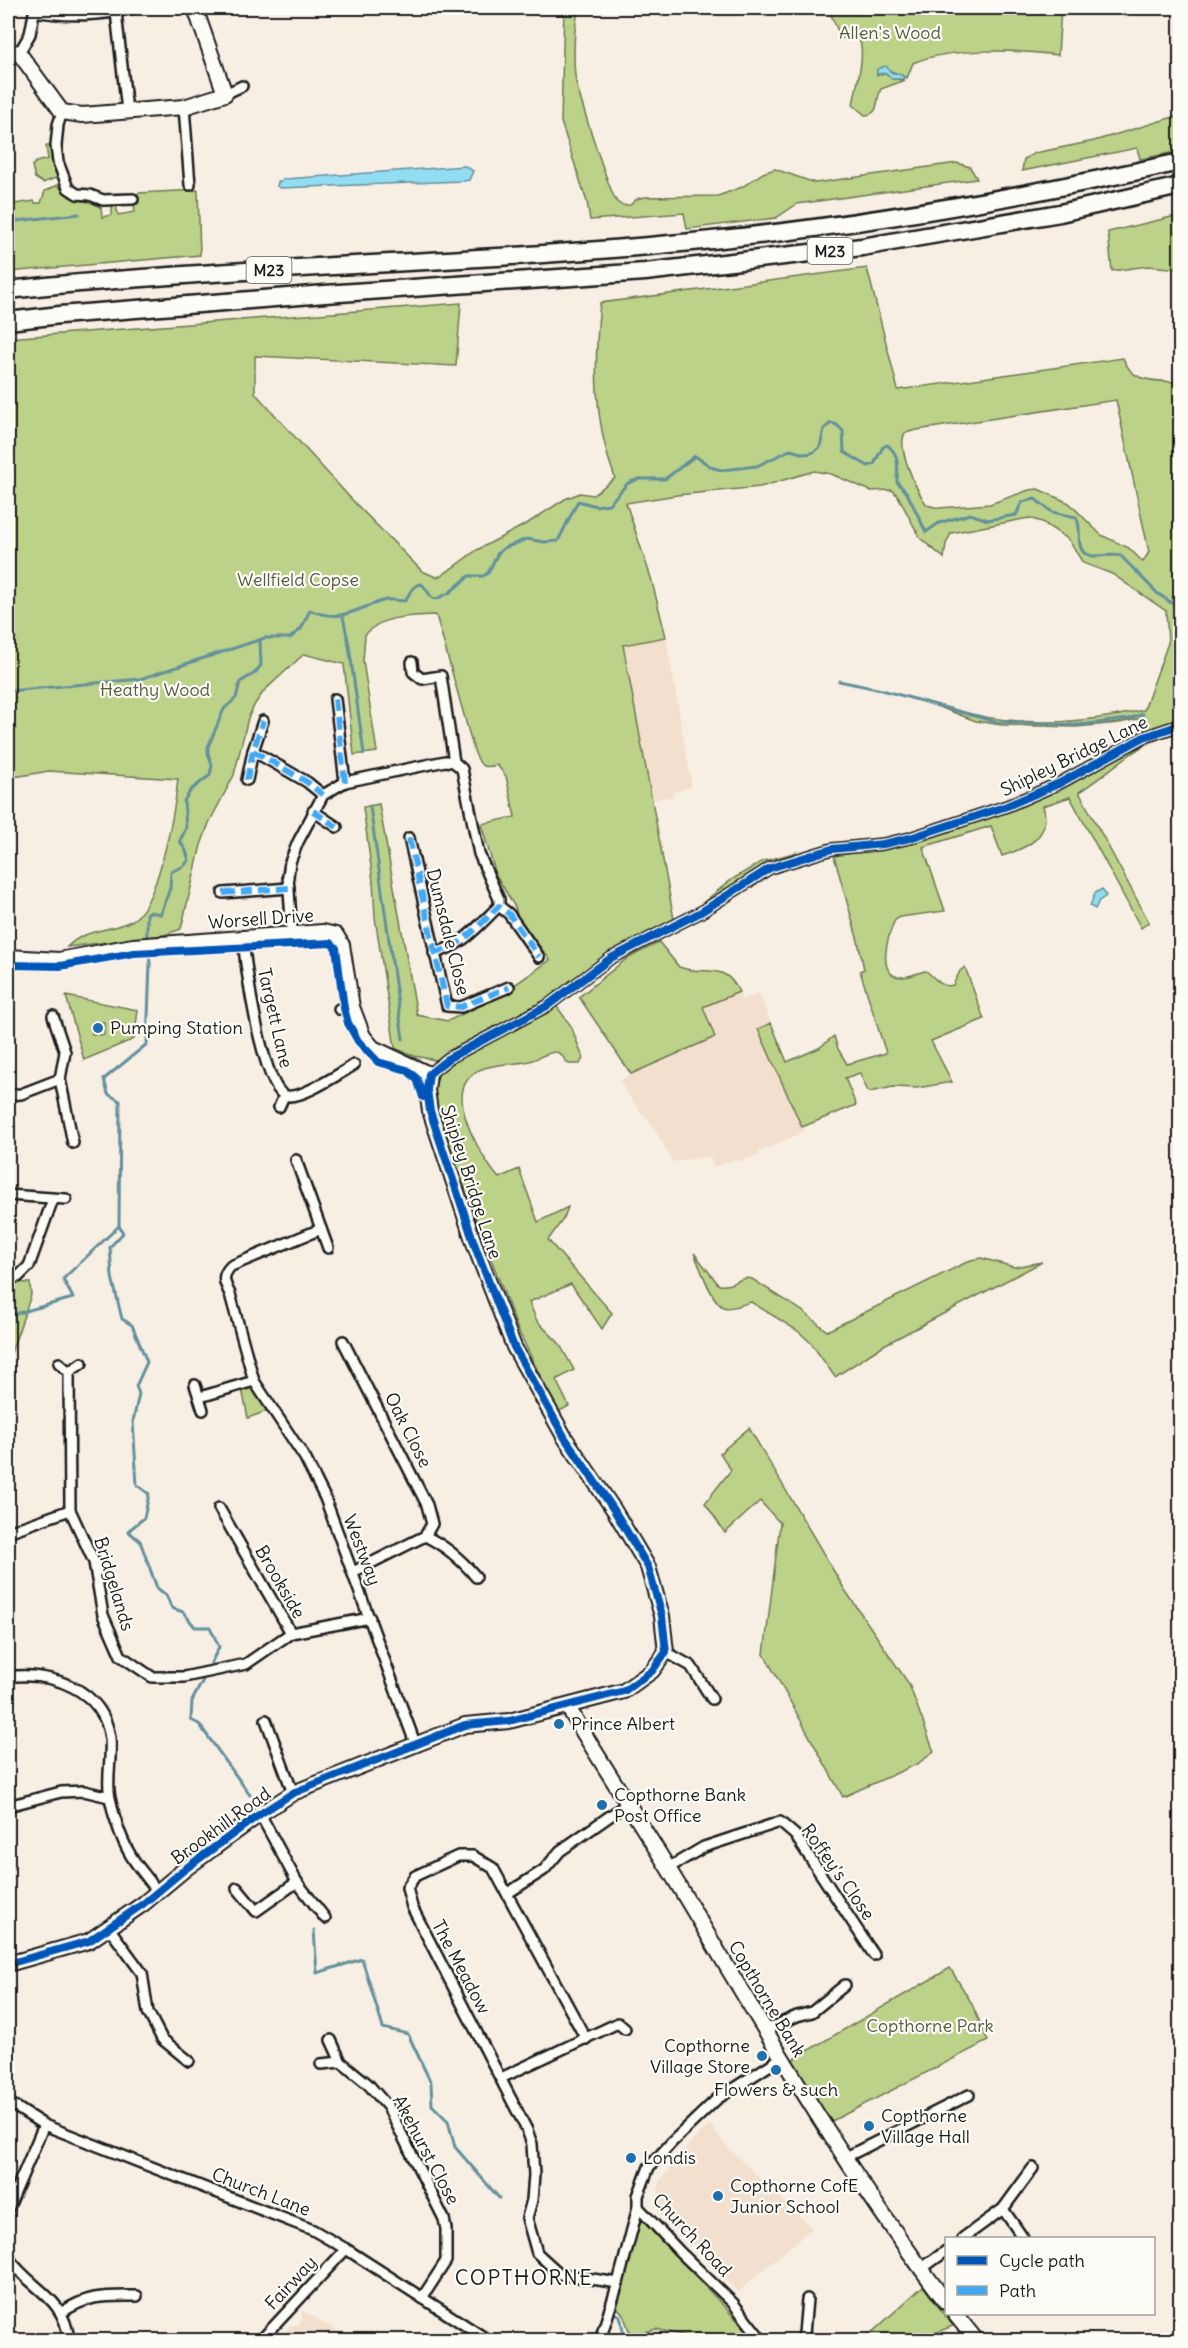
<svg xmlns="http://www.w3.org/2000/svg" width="1188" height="2348" viewBox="0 0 1188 2348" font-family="Delius,sans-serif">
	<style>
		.built { fill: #f3dfcd }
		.green { fill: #bcd288; stroke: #6c7752; stroke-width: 1.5; fill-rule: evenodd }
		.water { fill: #92ddf2; stroke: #63909c; stroke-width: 1.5 }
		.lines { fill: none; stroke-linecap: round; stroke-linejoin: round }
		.stream { stroke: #63909c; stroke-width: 3 }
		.street-casing { stroke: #1c1c1c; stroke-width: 14 }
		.secondary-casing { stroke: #1c1c1c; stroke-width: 18 }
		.highway-casing { stroke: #1c1c1c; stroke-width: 21 }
		.street { stroke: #fdfcf7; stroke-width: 9 }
		.secondary { stroke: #fdfcf7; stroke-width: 14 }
		.highway { stroke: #fdfcf7; stroke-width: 16 }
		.quiet { stroke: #3fa9f5; stroke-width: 6; stroke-dasharray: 12 6; stroke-linecap: butt }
		.cycleway-casing { stroke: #fdfcf7; stroke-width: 11 }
		.cycleway { stroke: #0057b8; stroke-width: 8 }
		.poi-dot { fill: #1f6fb2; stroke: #fdfcf7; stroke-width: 2 }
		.labels { text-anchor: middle; stroke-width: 4.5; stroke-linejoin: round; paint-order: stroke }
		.shield { fill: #fdfcf7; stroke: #605f5e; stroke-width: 1.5 }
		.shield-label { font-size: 16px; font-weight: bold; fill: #1c1c1c }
		.park-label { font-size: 18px; fill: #545c42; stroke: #fdfcf7 }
		.street-label { font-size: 18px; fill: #1c1c1c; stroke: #fdfcf7 }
		.poi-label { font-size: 18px; fill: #1c1c1c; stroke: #fdfcf7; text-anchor: start }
		.quarter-label { font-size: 21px; letter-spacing: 1.5px; fill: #1c1c1c; stroke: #fdfcf7 }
	</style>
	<rect width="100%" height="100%" fill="#f8efe4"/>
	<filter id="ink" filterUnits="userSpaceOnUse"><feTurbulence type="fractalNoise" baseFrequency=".0167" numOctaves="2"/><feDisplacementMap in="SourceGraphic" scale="12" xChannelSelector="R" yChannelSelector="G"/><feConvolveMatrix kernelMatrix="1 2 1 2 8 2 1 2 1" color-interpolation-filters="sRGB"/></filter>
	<g filter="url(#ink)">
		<g class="built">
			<path d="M666,637L692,787L672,792L673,796L652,800L623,645Z"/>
			<path d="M739,992L742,1000L759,993L801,1096L856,1105L803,1127L804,1132L759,1152V1155L737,1162L736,1159L713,1167L710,1156L673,1162L649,1120L641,1113L619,1081L631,1074L715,1037L703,1007Z"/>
			<path d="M710,2124L727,2147L812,2228L738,2292L658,2211L659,2182L691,2142Z"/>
			<path d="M302,2310L353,2340H278L290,2325H298L302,2318Z"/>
		</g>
		<g class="green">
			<path d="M564,8H580C573,22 573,66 576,82C579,96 610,194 617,202C621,206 625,206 630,205L637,199L645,197L718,196L742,187L763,173L775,169L815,183L957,163L970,167L977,179L797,204L776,218L687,229L684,213L590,220L587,202L561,122Z"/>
			<path d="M828,8H1061L1058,55C1018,50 950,47 913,63L907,78L882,67L877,70V75L886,73L892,79L905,80L881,89C875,100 881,114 865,115L853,105C856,87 867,51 858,37L841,38Z"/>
			<path d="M1180,115V151L1140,159L1137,148L1022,171L1024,159L1035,153L1094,141Z"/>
			<path d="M46,146H50L58,177L43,183L35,178L32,166L36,162L48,159Z"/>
			<path d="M58,185C74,207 84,195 101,208L102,217L112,215V207L116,204L118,215L135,212L134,205L139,203L138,193L198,190L200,255L8,272V205L34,201L35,203H41L45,191Z"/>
			<path d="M1180,215V269L1148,266L1112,271L1108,232Z"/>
			<path d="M867,268L898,390L1123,358C1133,385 1156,380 1180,382V733C1135,741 1116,769 1079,792L1149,922L1141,928L1070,797L1043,806C1052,837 1027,848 1002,856L991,826L923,847L945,911L900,917L895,920C888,934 875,977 902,977C911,977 918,972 926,971C935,977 941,989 953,985L960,971L965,967L984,1019L931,1041L952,1082L917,1088L893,1087L870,1092L867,1090L860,1073L845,1078L856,1105L802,1127L758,1029L771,1023L787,1062L819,1048L834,1036L838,1049L847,1064L886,1053L860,971L864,969L858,941L834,856L894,846L1013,807L1134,744L1130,738L1140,732L1143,718L1119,723L1076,727L1002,725L976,721L923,701C946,707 968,714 991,718C1041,726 1095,721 1144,710L1168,643L1166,611L1112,574L1083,563L1068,539L1042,522L1029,518L951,533L946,544L944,558L920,538L898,496L892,490L871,491L831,474L814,471L760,487L677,495L626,503L651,578L666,637L623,645L674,919L616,951L550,997L571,1026L583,1058L580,1064H569C565,1061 561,1052 556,1052C548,1052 537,1059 530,1061C510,1066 478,1061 466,1082C451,1106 483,1160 499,1178L519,1169L538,1222L568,1207L564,1218L548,1240L612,1313L602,1329L571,1284L529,1302L537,1321L559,1343L574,1370L556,1380L569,1406L558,1412L518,1330L434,1108V1091L440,1069L435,1060L414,1056L395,1048L375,917L373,881L363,807L379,804L417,1015L448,1021L496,998L550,960L516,915V909L496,875L481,824L515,817L506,776L497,765C480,769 481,766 474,751L436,615C413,616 380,615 365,635L363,661L377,752L354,755L344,664L304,654L264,691L255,704L248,718L234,775L209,823L201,845L181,929L164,935L67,947C85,928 109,932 131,921C158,909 175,808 178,779L49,771L8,778V338L461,303L456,366L255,356V393L354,502L422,571L436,577L441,576L477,550L528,523L565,499L580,493L593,495L615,478C593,420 594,363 600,303ZM1116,400L1149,552L1143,562L1129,548L1101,535L1069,503L1038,489L1029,490L990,504L939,508L927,505C917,492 896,447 905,433L917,430Z"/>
			<path d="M797,852L756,871L711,902L696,908L731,880L761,862Z"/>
			<path d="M659,942L679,967C705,977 724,960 739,992L703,1007L715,1037L631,1074L579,997L625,960Z"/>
			<path d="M66,996L138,1010L134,1039L84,1060ZM92,1022H104V1035L92,1034Z"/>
			<path d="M694,1253L719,1285C732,1288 740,1275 752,1279L804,1312L827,1331L971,1260L981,1258L1014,1267L1042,1262L884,1345L835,1377L811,1343L798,1331L751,1302C743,1304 731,1310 723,1307C712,1302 699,1265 694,1253Z"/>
			<path d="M8,1282L30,1283L31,1295L8,1362Z"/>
			<path d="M252,1387L265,1403L267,1411L248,1418L242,1389Z"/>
			<path d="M749,1428L845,1590L909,1684L934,1752L917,1764L843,1797L764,1654L780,1523L760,1501L725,1533L705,1503L731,1470L720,1453Z"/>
			<path d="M950,1968L971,2002L988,2041L830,2122L790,2061Z"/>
			<path d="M641,2219L756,2340H702L656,2329L631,2336L623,2314L616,2306Z"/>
			<path d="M923,2286L953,2326L927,2336V2340H855L870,2334Z"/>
		</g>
		<g class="water">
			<path d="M886,66L891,72L902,75L904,79H892L886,73L877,74V69Z"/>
			<path d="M465,166L473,171L469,180L463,181L280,188L277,186L278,182L285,179Z"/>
			<path d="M1102,889L1106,896L1099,901L1095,909L1090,906L1095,893Z"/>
		</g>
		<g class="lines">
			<g class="stream">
				<path d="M8,222L79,214"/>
				<path d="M343,617L349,645L364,754"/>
				<path d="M839,681L882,690L996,722L1080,725L1128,719L1143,714"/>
				<path d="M8,691L140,679L265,638H290L301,629L310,610C342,624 356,608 386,600C392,599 398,601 405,601L412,589L419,584L423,585L432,598L436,599L449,593L469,576H483L488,573L498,553L504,548L527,539L544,542L558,541L578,501L596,506L609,504L628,483L639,479H665L695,456L713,468L722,470L757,466L790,450C803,453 809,458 820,447L824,429L831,423L837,425L843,431L844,452L868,466L874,464L883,447L887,445C901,455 897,468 897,482L907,493L926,532L939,523L970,514L988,520L1016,515L1022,502L1035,499L1052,512L1076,517C1083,529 1075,542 1084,553L1092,556L1120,555L1157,593L1180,609"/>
				<path d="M370,806L403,1039"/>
				<path d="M147,942V914L149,912L161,914L170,888L171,872L184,866L189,860L186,851L180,841L186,828L184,801L191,790L210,775L212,765L208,754V747L224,709L236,698L240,682L255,673L261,665L260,640"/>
				<path d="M148,948L150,963L147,1044L104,1079L108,1094L120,1101L119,1226L123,1233L110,1247L112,1277L122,1319L132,1325L147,1362L136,1386L139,1394L133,1421L137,1485L149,1494L144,1518L128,1531L140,1541L157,1588L166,1595L172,1608L183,1612L195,1627H210L219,1647L211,1663"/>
				<path d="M8,1324L11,1315L73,1298L63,1279L119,1226"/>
				<path d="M203,1680L192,1701L191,1720L199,1724L250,1795"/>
				<path d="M314,1930L317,1973L362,1959L383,2028L408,2034L431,2083L432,2105L448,2121L455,2147L499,2198"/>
				<path d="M616,2314L620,2316L625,2340"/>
			</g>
			<g class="street-casing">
				<g id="street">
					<path d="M35,11C66,17 102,16 133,8"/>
					<path d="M116,12L127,111"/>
					<path d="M19,53L30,34L35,8"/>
					<path d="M225,94L242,86"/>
					<path d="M184,107L190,185"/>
					<path d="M62,112L58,125L56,146L58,162L68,188L77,194L90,195L103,200L133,199"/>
					<path d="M412,662L413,672L422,679L441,676L454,762"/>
					<path d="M335,699L345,782"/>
					<path d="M253,751L307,782L323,795"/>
					<path d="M454,762L462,769L479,854L499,899V906L509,914L539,957"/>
					<path d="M247,780L253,751L263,721"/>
					<path d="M313,811L337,827"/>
					<path d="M409,838L447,1006L461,1007L509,987"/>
					<path d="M223,893L289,888"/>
					<path d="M292,933L288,876L290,862L298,842L323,795L345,782L445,761L454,762"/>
					<path d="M243,938C245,964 262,1084 284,1095C298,1102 340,1073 354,1065"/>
					<path d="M434,953C462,947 479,925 499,906"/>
					<path d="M339,1009L352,1007"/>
					<path d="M429,1074L449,1058L547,1006L611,958L701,912L770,868L832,849L883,844L910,838L1007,806L1060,783L1144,737L1180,725"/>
					<path d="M60,1079L73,1143"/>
					<path d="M8,1095L21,1094L60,1079L65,1052L53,1016"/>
					<path d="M279,1107L284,1096"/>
					<path d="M296,1160L328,1248"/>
					<path d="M8,1195L66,1199"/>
					<path d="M321,1229L231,1266C221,1276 224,1282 230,1294L254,1381L305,1458L325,1498L415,1743"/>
					<path d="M8,1275L18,1277L29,1266L53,1199"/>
					<path d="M343,1341L427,1505L432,1524L425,1536L353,1572"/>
					<path d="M59,1363L69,1372L82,1363"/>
					<path d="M69,1372L70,1510L94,1562L103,1615L121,1656L152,1677H184L246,1664L291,1633"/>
					<path d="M195,1385L203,1410"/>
					<path d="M200,1397L254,1381"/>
					<path d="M219,1508L291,1633L370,1618"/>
					<path d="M8,1532L70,1510"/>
					<path d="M425,1536C446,1546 461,1559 476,1577"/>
					<path d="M666,1652L691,1666L712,1699"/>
					<path d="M8,1677C51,1671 103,1689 110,1738C112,1758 106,1779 110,1798C114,1819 123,1845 135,1862C142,1872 151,1881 157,1892"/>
					<path d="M266,1720L293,1793"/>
					<path d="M8,1806L61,1792L84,1791L109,1797"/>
					<path d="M668,1868L704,1847L780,1822L795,1835L874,1955"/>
					<path d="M297,1882L325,1918"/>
					<path d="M237,1888L256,1911L297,1882L260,1814"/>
					<path d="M508,1893L544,1870L560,1851L627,1804"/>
					<path d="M109,1928L142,1973L148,2012L162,2039L189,2061"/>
					<path d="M765,2030L797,2016L812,2012L845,1985"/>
					<path d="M586,2039L493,1868L473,1856H458L415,1876L407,1888L412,1907L527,2130L532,2144L534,2175L532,2200L527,2218L537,2253L560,2274L618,2283"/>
					<path d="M331,2040L341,2062L368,2084L388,2107L444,2219L446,2229V2261L422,2298"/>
					<path d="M321,2064L341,2062"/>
					<path d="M501,2078L618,2023L625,2029"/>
					<path d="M8,2102L44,2125L313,2230L346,2249L488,2340"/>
					<path d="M846,2157L969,2095"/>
					<path d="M638,2207L680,2252L733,2303L762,2340"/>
					<path d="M8,2209L44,2125"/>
					<path d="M1003,2209L1023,2238"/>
					<path d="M963,2238L1003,2209L1033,2168"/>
					<path d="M8,2257C30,2290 64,2295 69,2340"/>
					<path d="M921,2269L946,2251"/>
					<path d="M61,2313C89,2294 106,2296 137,2296"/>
					<path d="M261,2340L346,2249"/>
					<path d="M600,2340L618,2283L638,2207V2196L649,2167L672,2142L717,2099L781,2058"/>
					<path d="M801,2340L804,2334L807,2299"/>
				</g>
			</g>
			<g class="secondary-casing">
				<g id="secondary">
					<path d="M8,51L19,53L62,112L82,115L184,107L225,94L195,8"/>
					<path d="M8,957L59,960L133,946L323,932L336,935L342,945L352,1007L363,1036L373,1048L429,1074L427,1090L430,1111L476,1249L514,1347L565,1438L614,1510L648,1567L662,1616L666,1652L652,1671L624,1691L509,1721L465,1725L293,1793L260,1814L185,1869L143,1904L89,1941L8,1964"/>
					<path d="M568,1707C605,1770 646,1830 683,1893C766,2032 848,2173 946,2302"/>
					<path d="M955,2314L976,2340"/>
				</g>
			</g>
			<g class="highway-casing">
				<g id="highway">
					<path d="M8,290C242,265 478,264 712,240C870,224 1026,196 1180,162"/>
					<path d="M8,321L60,315L325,294L645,272L862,247L1060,213L1180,186"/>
				</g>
			</g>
			<use href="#street" class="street"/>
			<use href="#secondary" class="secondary"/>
			<use href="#highway" class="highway"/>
			<g class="quiet">
				<path d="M335,699L345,782"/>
				<path d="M253,751L307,782L323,795"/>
				<path d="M247,780L253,751L263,721"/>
				<path d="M313,811L337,827"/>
				<path d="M409,838L447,1006L461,1007L509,987"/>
				<path d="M223,893L289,888"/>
				<path d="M434,953C462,947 479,925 499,906L509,914L539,957"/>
			</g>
			<g class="cycleway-casing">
				<g id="cycleway">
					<path d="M8,965L60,966L134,953L331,943L336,948L344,1008L348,1023L358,1041L378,1062L407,1070L417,1079L423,1097"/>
					<path d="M8,1964L89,1941L143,1904L185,1869L260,1814L293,1793L465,1725L509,1721L624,1691L652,1671L666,1652L662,1616L648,1567L614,1510L565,1438L514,1347L476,1249L430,1111L427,1090L429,1074L449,1058L547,1006L611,958L701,912L770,868L832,849L883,844L910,838L1007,806L1060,783L1144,737L1180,725"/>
				</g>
			</g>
			<use href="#cycleway" class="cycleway"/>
		</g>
	</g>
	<g class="poi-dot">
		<circle cx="98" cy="1028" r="6"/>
		<circle cx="559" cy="1724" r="6"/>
		<circle cx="602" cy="1805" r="6"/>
		<circle cx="762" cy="2056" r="6"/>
		<circle cx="776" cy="2070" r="6"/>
		<circle cx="869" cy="2126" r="6"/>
		<circle cx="631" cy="2158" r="6"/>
		<circle cx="718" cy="2196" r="6"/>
	</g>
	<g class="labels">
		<g class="shield">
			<rect x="807.5" y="238" width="45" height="26" rx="4.5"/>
			<rect x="246.5" y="257" width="45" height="26" rx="4.5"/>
		</g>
		<g class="shield-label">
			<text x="830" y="257">M23</text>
			<text x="269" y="276">M23</text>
		</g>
		<g class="park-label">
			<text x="890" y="39">Allen's Wood</text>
			<text x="298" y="586">Wellfield Copse</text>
			<text x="155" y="696">Heathy Wood</text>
			<text x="930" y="2032">Copthorne Park</text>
		</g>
		<g class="street-label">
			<text transform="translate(1074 756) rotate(-26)" y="6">Shipley Bridge Lane</text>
			<text transform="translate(261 919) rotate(-4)" y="6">Worsell Drive</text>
			<text transform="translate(448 932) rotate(76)" y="6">Dumsdale Close</text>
			<text transform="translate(275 1018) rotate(77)" y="6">Targett Lane</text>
			<text transform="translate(471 1182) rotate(72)" y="6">Shipley Bridge Lane</text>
			<text transform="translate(408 1430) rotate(63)" y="6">Oak Close</text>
			<text transform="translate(362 1550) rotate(69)" y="6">Westway</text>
			<text transform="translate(280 1582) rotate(60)" y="6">Brookside</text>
			<text transform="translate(114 1584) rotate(73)" y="6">Bridgelands</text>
			<text transform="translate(221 1826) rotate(-36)" y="6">Brookhill Road</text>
			<text transform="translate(838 1872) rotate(55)" y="6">Roffey's Close</text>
			<text transform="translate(461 1967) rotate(62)" y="6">The Meadow</text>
			<text transform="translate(767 1999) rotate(59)" y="6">Copthorne Bank</text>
			<text transform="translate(426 2150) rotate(62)" y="6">Akehurst Close</text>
			<text transform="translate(261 2192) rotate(21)" y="6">Church Lane</text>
			<text transform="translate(692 2235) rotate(47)" y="6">Church Road</text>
			<text transform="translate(291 2283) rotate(-47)" y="6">Fairway</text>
		</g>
		<g class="poi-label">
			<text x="110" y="1034">Pumping Station</text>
			<text x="571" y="1730">Prince Albert</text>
			<text x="614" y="1801">Copthorne Bank<tspan x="614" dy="21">Post Office</tspan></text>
			<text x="750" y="2052" text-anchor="end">Copthorne<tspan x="750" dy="21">Village Store</tspan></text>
			<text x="776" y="2096" text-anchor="middle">Flowers &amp; such</text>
			<text x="881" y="2122">Copthorne<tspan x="881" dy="21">Village Hall</tspan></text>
			<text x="643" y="2164">Londis</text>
			<text x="730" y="2192">Copthorne CofE<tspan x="730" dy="21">Junior School</tspan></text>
		</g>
		<g class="quarter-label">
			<text x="524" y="2285">COPTHORNE</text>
		</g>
	</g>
	<rect width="1188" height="2348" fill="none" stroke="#fdfcf7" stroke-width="30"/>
	<rect x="15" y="15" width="1158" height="2318" fill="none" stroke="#1c1c1c" stroke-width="2" filter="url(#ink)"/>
	<rect x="945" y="2237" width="210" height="78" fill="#fdfcf7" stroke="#a3a29f" stroke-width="1.5"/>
	<rect x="957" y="2256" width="30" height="9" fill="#0057b8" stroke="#a3a29f" stroke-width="1.5"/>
	<text x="999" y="2267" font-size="18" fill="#1c1c1c">Cycle path</text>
	<rect x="957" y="2286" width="30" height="9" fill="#3fa9f5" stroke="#a3a29f" stroke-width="1.5"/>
	<text x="999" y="2297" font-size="18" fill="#1c1c1c">Path</text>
</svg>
